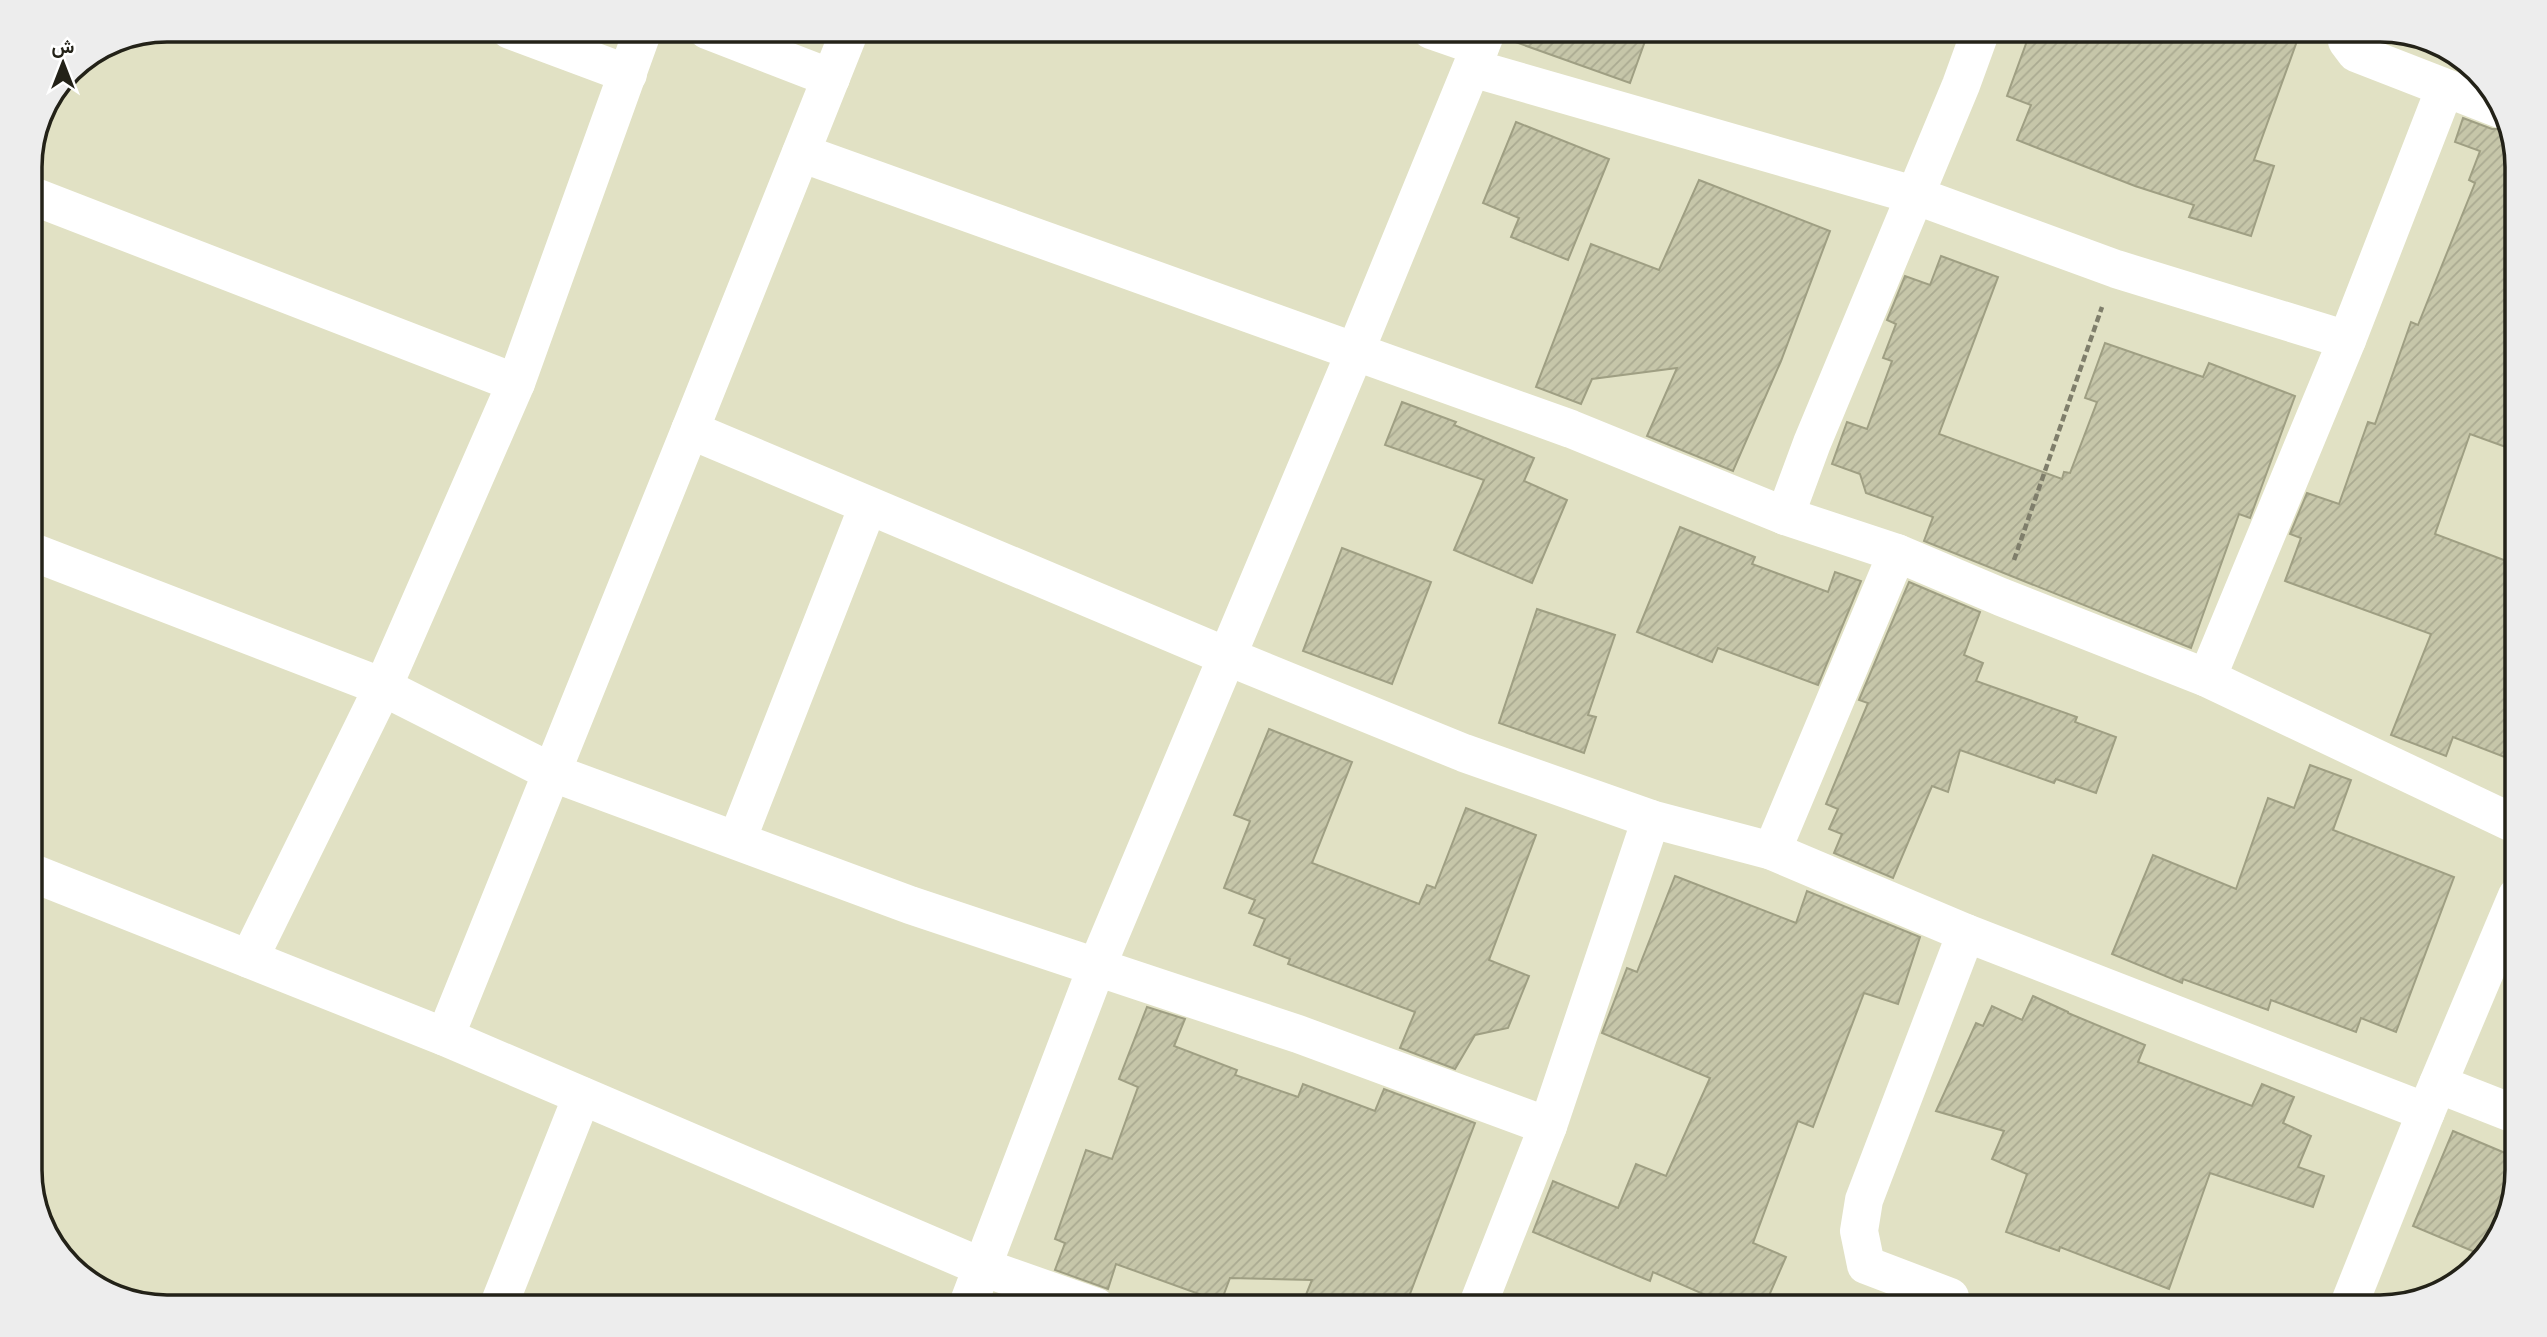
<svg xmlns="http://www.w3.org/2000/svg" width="2547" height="1337" viewBox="0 0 2547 1337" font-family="Helvetica,Vazirmatn,sans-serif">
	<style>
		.building { fill: url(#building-hatch); stroke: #9f9f83; stroke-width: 2 }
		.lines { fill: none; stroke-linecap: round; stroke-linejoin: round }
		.path { stroke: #7f7e6b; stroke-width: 4.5; stroke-dasharray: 7 3.5; stroke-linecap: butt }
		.minor { stroke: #fff; stroke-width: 38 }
		.rim { fill: none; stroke: #232218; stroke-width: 3.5 }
	</style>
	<defs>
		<pattern id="building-hatch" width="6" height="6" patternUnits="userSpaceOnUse" patternTransform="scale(1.75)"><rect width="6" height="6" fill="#c6c6a9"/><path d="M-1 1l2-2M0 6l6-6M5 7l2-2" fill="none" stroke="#aaaa91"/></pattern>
	</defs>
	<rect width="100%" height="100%" fill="#e1e1c4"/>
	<g class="building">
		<path d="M1508,30H1649L1630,83L1507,39Z"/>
		<path d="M2031,30H2301L2254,160L2274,166L2251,236L2189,217L2194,205L2135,186L2017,140L2031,105L2007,96Z"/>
		<path d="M2463,118L2492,129H2507L2517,159V451L2470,434L2435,534L2517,565V730L2507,758L2453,737L2446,756L2391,735L2431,634L2285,581L2301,538L2290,534L2307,493L2339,504L2368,422L2375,424L2411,322L2418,325L2475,183L2469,180L2480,151L2455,142Z"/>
		<path d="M1516,122L1609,159L1568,260L1511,237L1519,218L1483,203Z"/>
		<path d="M1699,180L1830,231L1781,361L1733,471L1647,436L1677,368L1592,379L1581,404L1536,387L1591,244L1659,270Z"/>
		<path d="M1941,256L1998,277L1939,434L2062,479L2064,472L2070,473L2097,402L2085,398L2105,343L2203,377L2209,363L2295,396L2250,518L2239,514L2191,648L1924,541L1933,517L1866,493L1860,474L1832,464L1847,422L1867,429L1892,361L1883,358L1896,324L1887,320L1905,276L1930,285Z"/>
		<path d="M1402,402L1456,422L1454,425L1534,458L1524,481L1567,500L1532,583L1454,550L1484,480L1385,445Z"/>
		<path d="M1680,527L1755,557L1752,564L1828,592L1835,572L1861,581L1818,685L1718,648L1712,662L1637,632Z"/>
		<path d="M1342,548L1431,582L1392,684L1303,651Z"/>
		<path d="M1909,582L1980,612L1964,655L1983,663L1976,681L2077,717L2075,722L2116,737L2096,793L2056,779L2054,783L1960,750L1948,792L1932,786L1893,878L1834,853L1842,834L1829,829L1838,809L1826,804L1868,703L1859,700Z"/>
		<path d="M1537,609L1615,635L1588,715L1596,717L1584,753L1499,723Z"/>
		<path d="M1269,729L1352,762L1312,863L1419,904L1427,885L1435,888L1466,808L1536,835L1489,960L1529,976L1508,1028L1475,1035L1455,1069L1400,1048L1415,1012L1288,964L1290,959L1254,945L1265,919L1249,913L1255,900L1224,888L1250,821L1234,815Z"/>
		<path d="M2310,765L2351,780L2333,830L2454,877L2396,1032L2361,1018L2356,1032L2271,1000L2268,1010L2183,979L2182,983L2112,954L2153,855L2236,889L2268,798L2294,808Z"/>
		<path d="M1675,876L1796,923L1807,891L1920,937L1898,1004L1864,993L1813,1127L1798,1121L1753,1243L1786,1257L1764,1307H1733L1653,1272L1650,1281L1533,1232L1553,1181L1618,1208L1636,1164L1666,1176L1710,1078L1602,1033L1627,968L1637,972Z"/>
		<path d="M2033,996L2068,1012V1013L2145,1045L2138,1062L2252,1106L2262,1084L2294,1097L2283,1123L2311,1136L2298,1167L2324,1176L2313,1207L2210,1173L2169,1289L2060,1247L2059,1251L2006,1232L2027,1174L1992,1159L2004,1131L1936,1111L1976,1023L1983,1026L1992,1006L2022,1020Z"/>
		<path d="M1147,1007L1185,1019L1174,1046L1237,1070L1235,1075L1298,1097L1303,1084L1375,1111L1384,1089L1475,1123L1405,1307H1301L1312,1280L1230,1278L1221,1302L1116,1264L1108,1289L1055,1270L1065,1243L1055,1239L1086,1150L1112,1159L1138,1087L1119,1079Z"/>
		<path d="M2453,1131L2517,1158V1170L2503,1231L2482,1255L2413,1226Z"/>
	</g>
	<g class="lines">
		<path class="path" d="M2014,560L2102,307"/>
		<g class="minor">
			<path d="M510,30L628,74"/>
			<path d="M707,30L831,78"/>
			<path d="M1431,30L1480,47"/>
			<path d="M2348,30L2347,41L2356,53L2500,109"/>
			<path d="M1472,68L1914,195L2116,269L2347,340"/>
			<path d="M801,153L1571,429L1785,516L1897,553"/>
			<path d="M30,195L516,383"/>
			<path d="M690,430L850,30"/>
			<path d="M1785,516L1812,443L1961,85L1981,30"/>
			<path d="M30,551L383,687L553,773L910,905L1298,1034L1548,1126L1477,1307"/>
			<path d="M2207,678L2347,340L2445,88"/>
			<path d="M737,840L868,506"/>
			<path d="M1772,851L1897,553L2001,597L2207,678L2517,825"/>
			<path d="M30,872L445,1037L982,1267L1096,1307"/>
			<path d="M249,959L383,687L516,383L643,30"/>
			<path d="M445,1037L690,430L1226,656L1464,753L1651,819L1772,851L1966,933L2426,1112"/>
			<path d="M2438,1084L2517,1115"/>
			<path d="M1548,1126L1651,819"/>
			<path d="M1950,1297L1866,1265L1859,1231L1864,1200L1966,933"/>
			<path d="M498,1307L582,1096"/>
			<path d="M967,1307L1097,966L1355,352L1487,30"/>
			<path d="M2348,1307L2426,1112L2517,896"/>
		</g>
	</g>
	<path d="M0 0H2547V1337H0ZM167 42H2380A125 125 0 0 1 2505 167V1170A125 125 0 0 1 2380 1295H167A125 125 0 0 1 42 1170V167A125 125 0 0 1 167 42Z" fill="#ededed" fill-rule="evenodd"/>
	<path class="rim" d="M167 42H2380A125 125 0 0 1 2505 167V1170A125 125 0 0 1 2380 1295H167A125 125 0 0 1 42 1170V167A125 125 0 0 1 167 42Z"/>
	<g transform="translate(63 63)" stroke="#ffffff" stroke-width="5" paint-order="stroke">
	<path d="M0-5L12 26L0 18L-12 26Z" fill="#232218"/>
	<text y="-10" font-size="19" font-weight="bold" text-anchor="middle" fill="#232218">ش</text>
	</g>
</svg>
